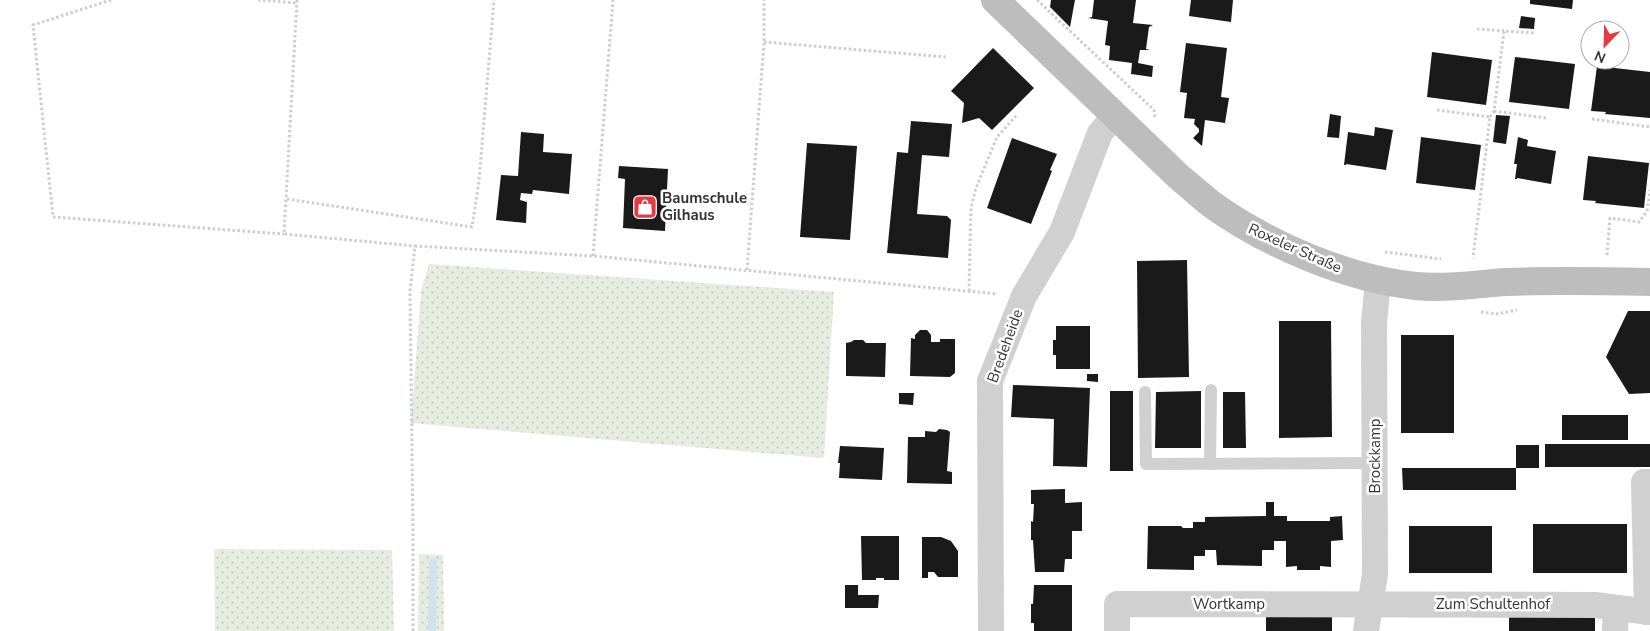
<svg xmlns="http://www.w3.org/2000/svg" width="1650" height="631" viewBox="0 0 1650 631" font-family="'Nunito Sans',sans-serif">
	<style>
		.grass { fill: url(#grass-dots) }
		.lines { fill: none; stroke-linecap: round; stroke-linejoin: round }
		.stream { stroke: #cfe2ee; stroke-width: 8 }
		.building { fill: #1a1a1a }
		.path { stroke: #cdcdcd; stroke-width: 3; stroke-dasharray: 2.5 2.5; stroke-linecap: butt }
		.service { stroke: #d0d0d0; stroke-width: 12 }
		.minor { stroke: #d0d0d0; stroke-width: 26 }
		.secondary { stroke: #bdbdbd; stroke-width: 28 }
		.labels { text-anchor: middle; stroke-width: 5; stroke-linejoin: round; paint-order: stroke }
		.poi-label { font-size: 15px; font-weight: bold; fill: #333; stroke: #fff; text-anchor: start }
		.street-label { font-size: 15px; fill: #333; stroke: #fff }
	</style>
	<defs>
		<pattern id="grass-dots" width="8" height="8" patternUnits="userSpaceOnUse" patternTransform="scale(1.25)"><rect width="8" height="8" fill="#e6ecdf"/><path d="M2 2h.1M6 6h.1" fill="none" stroke="#c6cbc0" stroke-width="1.8" stroke-linecap="round"/></pattern>
	</defs>
	<rect width="100%" height="100%" fill="#fff"/>
	<g class="grass">
		<path d="M429,264L834,292L824,458L411,423L421,291Z"/>
		<path d="M214,549L392,550L394,631H215Z"/>
		<path d="M419,554L443,555L444,631H418Z"/>
	</g>
	<g class="lines">
		<path class="stream" d="M432,631L433,563"/>
	</g>
	<g class="building">
		<path d="M1051,0H1075L1070,27L1050,7Z"/>
		<path d="M1094,0H1136L1133,23L1153,25L1149,27L1146,49L1150,50H1140L1138,63L1153,66L1152,77L1131,74L1132,63L1109,60L1110,46L1105,45L1108,21L1088,18L1092,17Z"/>
		<path d="M1191,0H1233L1231,22L1189,16Z"/>
		<path d="M1530,0H1573L1572,9L1530,4Z"/>
		<path d="M1521,16L1535,18L1534,29L1519,28Z"/>
		<path d="M1186,43L1227,48L1221,97L1229,98L1225,123L1205,120L1202,146L1193,138L1199,132V129L1194,124L1195,119L1184,118L1187,93L1180,92Z"/>
		<path d="M993,48L1034,88L992,130L979,118L962,123L964,103L951,91Z"/>
		<path d="M1432,52L1492,60L1486,105L1427,97Z"/>
		<path d="M1515,57L1575,64L1569,109L1509,102Z"/>
		<path d="M1597,66L1650,72V118L1605,114L1606,112L1591,111Z"/>
		<path d="M1330,114L1341,116L1339,138L1327,137Z"/>
		<path d="M1496,115L1510,116L1506,144L1493,142Z"/>
		<path d="M911,121L952,124L949,157L922,155L917,214L947,216L951,220L948,258L887,253L897,152L908,153Z"/>
		<path d="M1375,127L1393,130L1386,170L1346,164V165H1344L1348,132L1374,136Z"/>
		<path d="M521,132L544,134L543,152L572,154L569,194L533,190L532,194L521,193L520,200L527,202L526,223L496,220L501,175L518,176Z"/>
		<path d="M1421,137L1481,145L1475,190L1416,183Z"/>
		<path d="M1518,137L1528,140L1527,146L1556,151L1551,184L1517,178V179H1515L1517,164H1514Z"/>
		<path d="M1012,138L1057,154L1050,170L1052,171L1031,224L987,208Z"/>
		<path d="M807,143L857,146L850,240L800,237Z"/>
		<path d="M1588,156L1649,163L1644,208L1595,203L1596,201L1583,200Z"/>
		<path d="M619,166L668,169L665,231L623,228L625,179L618,178Z"/>
		<path d="M1187,260L1189,377L1138,378L1137,261Z"/>
		<path d="M1628,311H1650V393L1629,394L1606,357Z"/>
		<path d="M1279,321H1331L1332,437L1279,438Z"/>
		<path d="M1056,326H1090V369H1056V355H1053V340H1056Z"/>
		<path d="M920,330H927L931,335V342H940V339H955V373L950,377L910,376L911,338L915,339V335Z"/>
		<rect x="1401" y="335" width="53" height="98"/>
		<path d="M854,340H863L866,343H886L885,377L846,376V343L851,342Z"/>
		<path d="M1087,374H1098V382L1087,381Z"/>
		<path d="M1013,385L1090,388L1087,467L1053,466L1054,419L1011,417Z"/>
		<rect x="1110" y="391" width="23" height="80"/>
		<path d="M1201,391V448H1155L1156,392Z"/>
		<path d="M1223,392H1245L1246,448H1223Z"/>
		<path d="M899,393H914L913,405L899,404Z"/>
		<rect x="1562" y="415" width="66" height="25"/>
		<path d="M939,429L947,430L950,432L947,471L952,472V484L907,483L908,437H925V431L936,432Z"/>
		<rect x="1545" y="444" width="105" height="23"/>
		<path d="M1516,445H1539V468H1516V490H1403L1402,468H1516Z"/>
		<path d="M840,446L884,448L882,480L839,478L840,463H838Z"/>
		<path d="M1065,489V503L1082,502V531H1072V559H1065L1064,572H1035L1033,540H1031V521L1033,522L1034,504H1031V490Z"/>
		<path d="M1266,502H1274V516H1287V521H1330V517L1342,516L1343,540L1331,541V567L1320,566V570H1297V566L1286,567V541H1274V550H1262V566L1217,565L1216,550H1205V556H1194V570L1147,569L1148,526H1181L1183,528H1193V522H1205V517L1266,516Z"/>
		<rect x="1533" y="524" width="94" height="49"/>
		<rect x="1409" y="526" width="83" height="47"/>
		<path d="M861,536H899V580H884V578H876V580H862Z"/>
		<path d="M922,537H941L951,541L958,551V577H938L934,572H928V578H922Z"/>
		<path d="M845,585H858V595H879L878,608H845Z"/>
		<path d="M1034,585H1072V631H1034V623H1031V604H1033Z"/>
		<path d="M1266,615L1332,616V631H1266Z"/>
		<rect x="1509" y="615" width="86" height="16"/>
	</g>
	<g class="lines">
		<g class="path">
			<path d="M111,0L33,25L53,217L284,234"/>
			<path d="M258,0L297,3"/>
			<path d="M297,0L284,234L415,246"/>
			<path d="M1037,0L1154,110L1155,117"/>
			<path d="M1477,29L1504,31"/>
			<path d="M764,42L946,57"/>
			<path d="M1437,110L1490,117L1473,258"/>
			<path d="M1494,111L1546,118"/>
			<path d="M1490,117L1494,111L1504,31L1536,33"/>
			<path d="M1592,119L1650,127"/>
			<path d="M287,199L472,227L479,181L494,0"/>
			<path d="M1385,252L1441,259"/>
			<path d="M1607,255L1610,218L1639,222L1647,211L1650,190"/>
			<path d="M593,256L613,0"/>
			<path d="M747,270L764,42V0"/>
			<path d="M969,291L971,207L976,188L997,137L1016,116"/>
			<path d="M1481,312L1497,314L1517,310"/>
			<path d="M413,631V531L410,291L415,246L593,256L998,294"/>
		</g>
		<g class="service">
			<path d="M1145,392L1146,464L1375,463"/>
			<path d="M1210,464L1211,390"/>
		</g>
		<g class="minor">
			<path d="M1647,612L1644,482H1650"/>
			<path d="M991,631L990,381L1024,296L1062,232L1100,133L1115,116"/>
			<path d="M1117,631V604L1595,605L1650,612"/>
			<path d="M1366,631L1375,574L1374,323L1378,280"/>
			<path d="M1615,631L1616,608"/>
		</g>
		<path class="secondary" d="M995,0L1179,177C1190,186 1200,195 1211,204C1267,244 1347,279 1416,286C1446,289 1476,284 1506,282C1554,280 1602,281 1650,282"/>
	</g>
	<defs>
		<g id="shop-square" transform="scale(1.25)"><rect x="-9" y="-9" width="18" height="18" rx="4" fill="#e63946" stroke="#fff"/><path d="M-5-2.5h2.3a2.7 3.5 0 0 1 5.4 0H5L5.5 6h-11ZM-1.5-2.5h3a1.5 2.3 0 0 0-3 0Z" fill="#fff"/></g>
	</defs>
	<g fill-rule="evenodd">
		<use href="#shop-square" x="645" y="207"/>
	</g>
	<g class="labels">
		<g class="poi-label">
			<text x="662" y="203">Baumschule<tspan x="662" dy="17">Gilhaus</tspan></text>
		</g>
		<g class="street-label">
			<text transform="translate(1295 248) rotate(24)" y="5">Roxeler Straße</text>
			<text transform="translate(1005 346) rotate(-70)" y="5">Bredeheide</text>
			<text transform="translate(1375 456) rotate(-90)" y="5">Brockkamp</text>
			<text x="1229" y="609">Wortkamp</text>
			<text x="1493" y="609">Zum Schultenhof</text>
		</g>
	</g>
	<g transform="translate(1605 45) rotate(203)"><circle r="24" fill="#ffffff" stroke="#adadad"/>
	<path d="M0-4L9 19L0 12L-9 19Z" fill="#e63946"/>
	<text y="-8" font-size="14" font-weight="bold" text-anchor="middle" fill="#333333">N</text>
	</g>
</svg>
